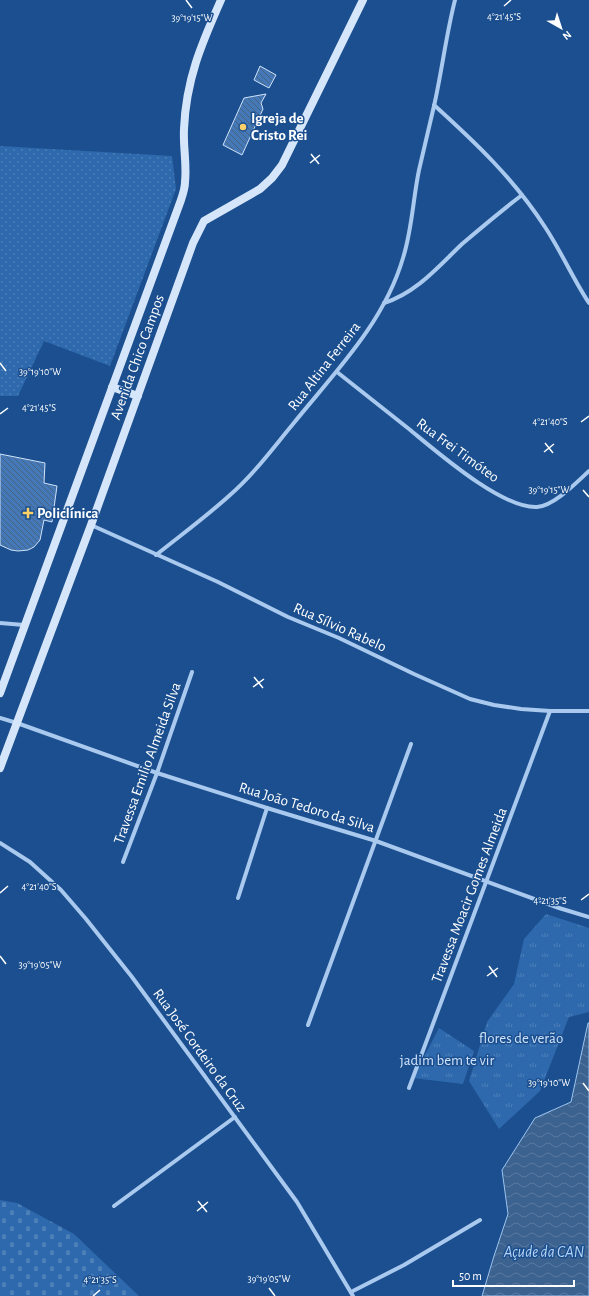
<svg xmlns="http://www.w3.org/2000/svg" width="589" height="1296" viewBox="0 0 589 1296" font-family="'Alegreya Sans',sans-serif">
	<style>
		.grass { fill: url(#grass-dots) }
		.cemetery { fill: url(#cemetery-stones) }
		.park { fill: url(#park-tufts) }
		.water { fill: url(#water-waves); stroke: #9cc4f0 }
		.building { fill: url(#building-back-hatch); stroke: #cfe3fa }
		.lines { fill: none; stroke-linecap: round; stroke-linejoin: round }
		.street { stroke: #a9c9ee; stroke-width: 4 }
		.secondary { stroke: #d6e6fa; stroke-width: 8 }
		.ticks { fill: none; stroke: #fff; stroke-width: 1.5 }
		.poi-dot { fill: #ffd166; stroke: #1b4f8f; stroke-width: 1.5 }
		.labels { text-anchor: middle; stroke-width: 3; stroke-linejoin: round; paint-order: stroke }
		.poi-label { font-size: 15px; font-weight: bold; fill: #fff; stroke: #1b4f8f; text-anchor: start }
		.street-label { font-size: 15px; fill: #fff; stroke: #1b4f8f }
		.park-label { font-size: 15px; fill: #cfe3fa; stroke: #1b4f8f }
		.water-label { font-size: 16px; font-style: italic; fill: #b5d3f5; stroke: #1b4f8f }
		.ticks-label { font-size: 10px; text-anchor: middle; fill: #fff; stroke: #1b4f8f; stroke-width: 3; stroke-linejoin: round; paint-order: stroke }
	</style>
	<defs>
		<pattern id="grass-dots" width="8" height="8" patternUnits="userSpaceOnUse"><rect width="8" height="8" fill="#2e69ad"/><path d="M2 2h.1M6 6h.1" fill="none" stroke="#4d80b9" stroke-width="1.8" stroke-linecap="round"/></pattern>
		<pattern id="cemetery-stones" width="16" height="16" patternUnits="userSpaceOnUse"><rect width="16" height="16" fill="#2e69ad"/><path d="M2 7V4a2 2 0 0 1 4 0v3zM10 15v-3a2 2 0 0 1 4 0v3z" fill="#4d80b9"/></pattern>
		<pattern id="park-tufts" width="24" height="20" patternUnits="userSpaceOnUse"><rect width="24" height="20" fill="#2e69ad"/><path d="M3 7l-1-3M5 7V3M7 7l1-3M15 17l-1-3M17 17v-4M19 17l1-3" fill="none" stroke="#4d80b9"/></pattern>
		<pattern id="water-waves" width="16" height="10" patternUnits="userSpaceOnUse"><rect width="16" height="10" fill="#3c6290"/><path d="M0 5q4-4 8 0t8 0" fill="none" stroke="#597aa1"/></pattern>
		<pattern id="building-back-hatch" width="6" height="6" patternUnits="userSpaceOnUse"><rect width="6" height="6" fill="#4478b7"/><path d="M-1 5l2 2M0 0l6 6M5-1l2 2" fill="none" stroke="#486282"/></pattern>
	</defs>
	<rect width="100%" height="100%" fill="#1b4f8f"/>
	<path class="grass" d="M0,146L172,156L176,189L110,366L44,341L18,396H0Z"/>
	<path class="cemetery" d="M0,1200L17,1203L74,1234L139,1296H0Z"/>
	<g class="park">
		<path d="M546,914L589,928V1012L569,1017L540,1091L499,1129L469,1081L487,1022L514,984L524,939Z"/>
		<path d="M439,1028L474,1051L463,1084L413,1078Z"/>
	</g>
	<path class="water" d="M588,1023H589V1296H482L494,1256L508,1214L502,1170L535,1118L571,1102Z"/>
	<g class="building">
		<path d="M260,66L276,75L269,88L254,80Z"/>
		<path d="M266,94L261,103L263,109L242,155L223,145L244,98Z"/>
		<path d="M0,454L45,463L44,483L57,486L52,522L44,520L40,540L34,547L28,550L18,551L11,550L0,545Z"/>
	</g>
	<g class="lines">
		<g class="street">
			<path d="M434,105C476,143 514,179 545,227C561,251 573,279 589,303"/>
			<path d="M384,303C416,293 438,267 462,244C482,227 501,211 522,195"/>
			<path d="M337,372C361,391 385,410 409,429C436,451 502,509 537,507C554,506 577,482 589,471"/>
			<path d="M91,525L218,582L288,617L339,638L414,674L470,699L494,705L521,709L550,711H589"/>
			<path d="M156,555C181,535 207,516 230,495C254,474 273,448 293,424C335,372 384,323 403,258C412,230 413,199 419,170C424,149 429,128 434,106C442,71 446,35 455,0"/>
			<path d="M0,623L24,625"/>
			<path d="M0,718L17,723L157,773L267,808L376,841L559,908L589,917"/>
			<path d="M0,843L30,862L61,890L86,919L132,977L297,1202L353,1296"/>
			<path d="M123,862L157,773L192,672"/>
			<path d="M238,898L267,808"/>
			<path d="M308,1025L411,744"/>
			<path d="M409,1088L550,711"/>
			<path d="M114,1206L235,1117"/>
			<path d="M351,1292L404,1265L480,1220"/>
		</g>
		<g class="secondary">
			<path d="M112,387L138,396"/>
			<path d="M0,693L181,200C183,194 185,188 185,182C187,164 183,147 184,129C186,80 201,45 221,0"/>
			<path d="M0,768L91,525L193,243L204,221L260,189L272,178L282,165L363,0"/>
		</g>
	</g>
	<path class="ticks" d="M186,0L192,8M504,6L511,0M311,154L319,164M310,163L320,155M0,363L6,371M0,414L8,408M581,422L589,416M545,443L553,453M544,452L554,444M583,490L589,497M254,677L263,688M253,687L264,679M0,893L8,886M581,900L589,894M0,956L6,964M489,966L497,977M487,976L498,968M583,1083L589,1091M198,1201L207,1212M197,1211L208,1202M269,1288L275,1296M93,1296L100,1290"/>
	<g class="poi-dot">
		<circle cx="243" cy="127" r="4"/>
		<path d="M26 507h4v4h4v4h-4v4h-4v-4h-4v-4h4z"/>
	</g>
	<g class="labels">
		<g class="poi-label">
			<text x="251" y="123">Igreja de<tspan x="251" dy="17">Cristo Rei</tspan></text>
			<text x="37" y="518">Policlínica</text>
		</g>
		<g class="street-label">
			<text transform="translate(137 357) rotate(-70)" y="5">Avenida Chico Campos</text>
			<text transform="translate(324 366) rotate(-52)" y="5">Rua Altina Ferreira</text>
			<text transform="translate(458 450) rotate(36)" y="5">Rua Frei Timóteo</text>
			<text transform="translate(340 627) rotate(24)" y="5">Rua Sílvio Rabelo</text>
			<text transform="translate(147 763) rotate(-70)" y="5">Travessa Emilio Almeida Silva</text>
			<text transform="translate(307 807) rotate(17)" y="5">Rua João Tedoro da Silva</text>
			<text transform="translate(469 895) rotate(-69)" y="5">Travessa Moacir Gomes Almeida</text>
			<text transform="translate(200 1050) rotate(54)" y="5">Rua José Cordeiro da Cruz</text>
		</g>
		<g class="park-label">
			<text x="521" y="1043">flores de verão</text>
			<text x="447" y="1065">jadim bem te vir</text>
		</g>
		<g class="water-label">
			<text x="544" y="1257">Açude da CAN</text>
		</g>
	</g>
	<g class="ticks-label">
		<text x="504" y="20">4°21'45"S</text>
		<text x="192" y="21">39°19'15"W</text>
		<text x="40" y="375">39°19'10"W</text>
		<text x="39" y="411">4°21'45"S</text>
		<text x="550" y="425">4°21'40"S</text>
		<text x="549" y="493">39°19'15"W</text>
		<text x="39" y="890">4°21'40"S</text>
		<text x="550" y="904">4°21'35"S</text>
		<text x="40" y="968">39°19'05"W</text>
		<text x="549" y="1086">39°19'10"W</text>
		<text x="269" y="1282">39°19'05"W</text>
		<text x="100" y="1283">4°21'35"S</text>
	</g>
	<g transform="translate(561 28) rotate(141)" stroke="#1b4f8f" stroke-width="3" paint-order="stroke">
	<path d="M0-3L7 15L0 10L-7 15Z" fill="#ffffff"/>
	<text y="-6" font-size="11" font-weight="bold" text-anchor="middle" fill="#ffffff">N</text>
	</g>
	<path d="M453 1280v6h121v-6" fill="none" stroke="#ffffff" stroke-width="2"/>
	<text x="459" y="1280" font-size="12" fill="#ffffff" stroke="#1b4f8f" stroke-width="3" paint-order="stroke">50 m</text>
</svg>
